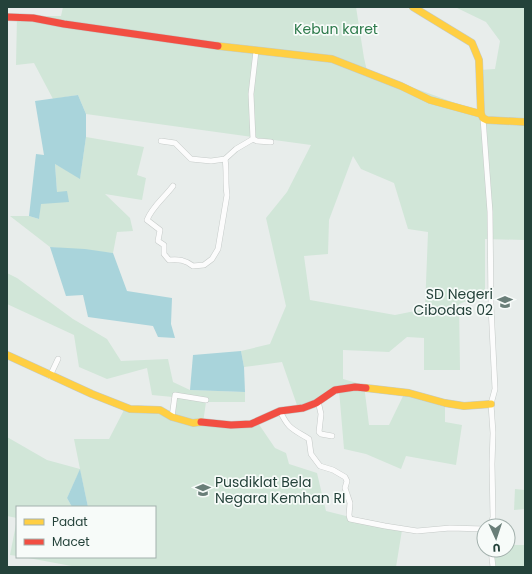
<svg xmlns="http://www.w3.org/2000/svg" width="532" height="574" viewBox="0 0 532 574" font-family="Poppins,sans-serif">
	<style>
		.green { fill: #d1e6d8; fill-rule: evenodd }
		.water { fill: #a9d4db }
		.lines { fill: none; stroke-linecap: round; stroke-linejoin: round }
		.street-casing { stroke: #c5cac8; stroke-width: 6 }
		.slow-casing { stroke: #c3cbc8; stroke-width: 8 }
		.jam-casing { stroke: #c3cbc8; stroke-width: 8 }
		.street { stroke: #fcfcfc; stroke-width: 5 }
		.slow { stroke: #ffcf43; stroke-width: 7 }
		.jam { stroke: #f24e42; stroke-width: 7 }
		.labels { text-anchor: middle; stroke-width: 3.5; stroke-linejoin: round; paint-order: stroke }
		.park-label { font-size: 14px; fill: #2d7a4b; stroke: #f7fbf9 }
		.poi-label { font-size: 14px; fill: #24423a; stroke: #f7fbf9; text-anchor: end }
	</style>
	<rect width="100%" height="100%" fill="#e8edeb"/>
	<g class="green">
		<path d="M63,7H356L364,58L367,71L483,113L480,70L495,69L500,41L486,22L455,7H525V240L485,239V294L459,304L460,370H424V338L407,337L389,352L343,350V379L364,385L369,425H389L404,394L445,407V422L462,425L456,465L406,456L401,469L366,454L344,449L339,390L298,408L282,362L244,367L241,351L270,344L286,306L266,218L287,192L311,145L86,114L78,95L53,99L34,63L16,65L17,16H61ZM353,156L361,169L394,183L408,229L428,232L425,309L395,315L310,300L304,256L328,254L329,220Z"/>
		<path d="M86,137L144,147L137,175L146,178L142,200L105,194L130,218L133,231L117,232L113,253L50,247L10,216H29L39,219L40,204L57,192L55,164L80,178Z"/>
		<path d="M7,273L17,278L73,319L107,339L121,361L168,359L173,382L190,390L245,392V402H206L203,423H258L275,448L286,453L289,464L317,473L326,511L402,530L396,567H77L23,557H155V507H88L80,470L67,498L72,507H17V518L7,516V437L47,460L80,469L74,439H109L125,408L169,415L173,397L152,395L147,368L107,379L79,367L74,335L7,304Z"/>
		<path d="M515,489L525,490V509L514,510Z"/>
		<path d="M17,519V556L10,555Z"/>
		<path d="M508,545H525V567H494L492,550H508Z"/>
	</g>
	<g class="water">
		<path d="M78,95L86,114V137L80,179L55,164L57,192L67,191L69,202L41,204L39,219L29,216L36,154L44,155L35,101Z"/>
		<path d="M50,247L85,249L113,253L127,291L172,298L171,324L175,338L158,337L153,326L88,317L83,295L66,296Z"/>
		<path d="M241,351L244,367L245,392L190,390L193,355Z"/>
		<path d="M80,469L88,507H72L67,498Z"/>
	</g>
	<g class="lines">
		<g class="street-casing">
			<g id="street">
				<path d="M483,118L490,212L491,306L495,389L491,404L493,433L492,464L493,517L491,526"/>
				<path d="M253,139L251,94L256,51"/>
				<path d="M161,141L175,143L191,159L211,161L225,159L236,149L253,139L257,141L271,142"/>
				<path d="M173,186C164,198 152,207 147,220L160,230L158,241L164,245V254L169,260C179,259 185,260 193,266L204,265L212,259L218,249L227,195C225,183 227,171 225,159"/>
				<path d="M50,376L58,359"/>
				<path d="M318,401L321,414L319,432L321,434L332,436"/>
				<path d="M280,411C289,430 293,429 309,439L311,454L320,466L333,470L345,477L347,481L345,488L350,503L349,515L350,519L385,526L417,531L450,528L484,529"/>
				<path d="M172,417L175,395L206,400"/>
				<path d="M491,550L493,567"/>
			</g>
		</g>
		<g class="slow-casing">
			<g id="slow">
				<path d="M413,7L472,43L479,60L481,114L483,118L487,120L525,122"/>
				<path d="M218,46L332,59L401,86L430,100L481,114"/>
				<path d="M7,355L92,394L130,409L160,410L172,417L193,423L201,422"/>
				<path d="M366,388L409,393L445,403L464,406L491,404"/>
			</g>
		</g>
		<g class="jam-casing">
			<g id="jam">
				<path d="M7,17L33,18L64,24L218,46"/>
				<path d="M201,422L231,425L251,424L280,411L303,408L316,403L335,390L355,387L366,388"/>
			</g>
		</g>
		<use href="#street" class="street"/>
		<use href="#slow" class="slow"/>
		<use href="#jam" class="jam"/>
	</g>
	<defs>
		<g id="school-bare" transform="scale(1.2)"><path d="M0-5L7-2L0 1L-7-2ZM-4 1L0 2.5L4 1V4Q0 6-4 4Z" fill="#697e78" stroke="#f7fbf9" stroke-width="2.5" paint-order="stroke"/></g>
	</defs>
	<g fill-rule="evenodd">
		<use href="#school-bare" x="505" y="302"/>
		<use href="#school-bare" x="203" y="490"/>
	</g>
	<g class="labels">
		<g class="park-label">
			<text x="336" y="34">Kebun karet</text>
		</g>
		<g class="poi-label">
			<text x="493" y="299">SD Negeri<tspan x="493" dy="16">Cibodas 02</tspan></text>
			<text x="215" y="487" text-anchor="start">Pusdiklat Bela<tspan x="215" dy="16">Negara Kemhan RI</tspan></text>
		</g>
	</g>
	<rect width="532" height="574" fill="none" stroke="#24423a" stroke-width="16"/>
	<rect x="16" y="506" width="140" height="52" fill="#f7fbf9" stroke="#a3b1ad"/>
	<rect x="24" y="519" width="20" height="6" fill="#ffcf43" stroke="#a3b1ad"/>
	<text x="52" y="526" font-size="12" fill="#24423a">Padat</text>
	<rect x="24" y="539" width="20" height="6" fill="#f24e42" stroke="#a3b1ad"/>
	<text x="52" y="546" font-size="12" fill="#24423a">Macet</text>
	<g transform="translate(496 538) rotate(177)"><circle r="19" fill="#f7fbf9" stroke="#a3b1ad"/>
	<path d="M0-3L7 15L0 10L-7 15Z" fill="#697e78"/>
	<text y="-6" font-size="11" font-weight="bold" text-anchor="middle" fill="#24423a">U</text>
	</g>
</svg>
